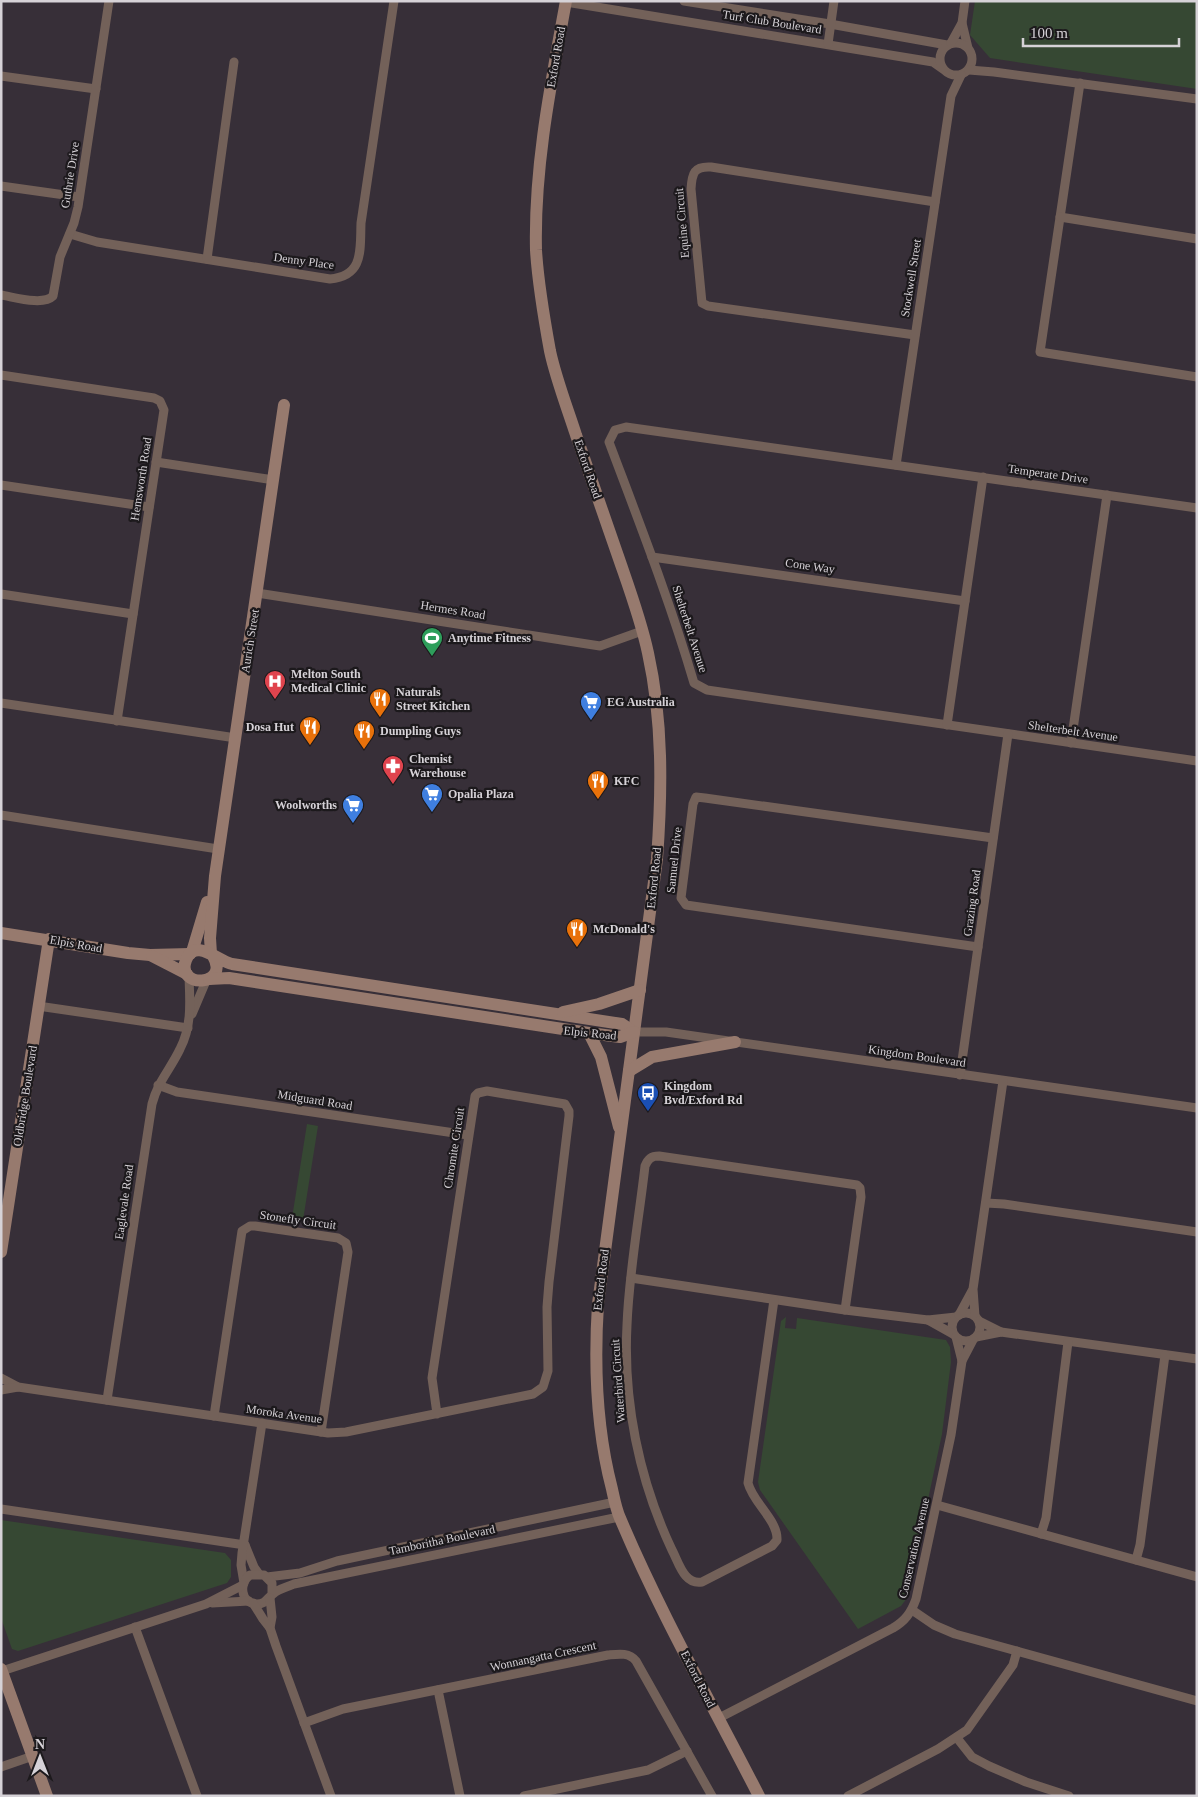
<svg xmlns="http://www.w3.org/2000/svg" width="1198" height="1797" viewBox="0 0 1198 1797" font-family="'Times New Roman',serif">
	<style>
		.green { fill: #364833 }
		.lines { fill: none; stroke-linecap: round; stroke-linejoin: round }
		.street { stroke: #736159; stroke-width: 9 }
		.secondary { stroke: #977a6e; stroke-width: 12 }
		.labels { text-anchor: middle; stroke-width: 4.5; stroke-linejoin: round; paint-order: stroke }
		.street-label { font-size: 12px; fill: #d6d2d7; stroke: #1c191c }
		.poi-label { font-size: 12px; font-weight: bold; fill: #d6d2d7; stroke: #1c191c; text-anchor: start }
	</style>
	<rect width="100%" height="100%" fill="#372f38"/>
	<g class="green">
		<path d="M975,1H1197V89L990,58L970,35Z"/>
		<path d="M307,1124L318,1126L303,1220L292,1218Z"/>
		<path d="M786,1317L785,1328L796,1329L797,1318L946,1340L950,1347L951,1362L942,1434L907,1598L901,1606L858,1629L760,1490L758,1482L781,1321Z"/>
		<path d="M1,1520L225,1553L231,1560V1577L227,1583L18,1651L12,1649L1,1618Z"/>
	</g>
	<g class="lines">
		<g class="street">
			<path d="M684,1L830,24L947,45"/>
			<path d="M566,2L933,62L943,69"/>
			<path d="M962,23L968,48"/>
			<circle cx="956" cy="59" r="16"/>
			<path d="M951,43L962,23L965,1"/>
			<path d="M828,44L834,1"/>
			<path d="M969,70L994,72L1197,99"/>
			<path d="M1,76L96,89"/>
			<path d="M1080,83L1040,352L1197,377"/>
			<path d="M1,186L79,197"/>
			<path d="M1060,217L1197,239"/>
			<path d="M70,234L97,242L330,279C364,276 360,250 361,223L394,1"/>
			<path d="M207,259L234,62"/>
			<path d="M1,295C14,297 43,306 53,296L60,257L74,223L78,207L109,1"/>
			<path d="M915,335L708,306L702,303L691,189C692,173 694,166 711,167L935,202"/>
			<path d="M1,375L154,398L160,401L164,410L117,721"/>
			<path d="M156,462L274,480"/>
			<path d="M896,465L951,96L961,75"/>
			<path d="M1,485L149,507"/>
			<path d="M1197,508L626,427L615,430L609,442C639,522 670,601 694,683L707,690L1197,761"/>
			<path d="M652,557L965,601"/>
			<path d="M257,593L600,646L642,631"/>
			<path d="M1,594L133,614"/>
			<path d="M1,703L236,738"/>
			<path d="M947,725L983,477"/>
			<path d="M1071,743L1107,495"/>
			<path d="M1,815L218,849"/>
			<path d="M978,947L686,905L681,898L693,804L696,797L705,798L993,838"/>
			<path d="M38,1006L188,1028"/>
			<path d="M192,1014L206,981"/>
			<path d="M634,1032H666L1197,1108"/>
			<path d="M960,1075L1008,734"/>
			<path d="M158,1085L177,1092L468,1135"/>
			<path d="M986,1203L1004,1204L1197,1232"/>
			<path d="M631,1278L845,1310L928,1320L956,1317"/>
			<path d="M774,1300L748,1483C753,1503 778,1520 777,1540L772,1546L702,1582C684,1585 679,1563 672,1550C639,1480 623,1401 627,1325C629,1272 639,1219 645,1166C648,1159 651,1156 659,1156L857,1185L860,1188L861,1197L845,1310"/>
			<circle cx="966" cy="1327" r="14"/>
			<path d="M959,1315L972,1291"/>
			<path d="M975,1316L973,1289L1003,1081"/>
			<path d="M928,1320L953,1334"/>
			<path d="M979,1321L1001,1332"/>
			<path d="M956,1337L962,1361"/>
			<path d="M976,1337L1001,1332L1197,1359"/>
			<path d="M1,1378L18,1387L328,1433L346,1432L533,1394L543,1387L548,1371L547,1307L549,1282L569,1116V1111L565,1104L487,1091L478,1093L475,1096L432,1378L437,1414"/>
			<path d="M1,1390L18,1387"/>
			<path d="M107,1400L152,1104C158,1081 170,1070 180,1049C192,1026 190,1002 189,977"/>
			<path d="M214,1416L242,1231L250,1226H255L338,1238L346,1243L348,1252L321,1432"/>
			<path d="M937,1505L1197,1577"/>
			<path d="M1,1509L245,1545"/>
			<path d="M1041,1534L1046,1518L1068,1342"/>
			<path d="M245,1545L254,1567L259,1574"/>
			<path d="M1136,1560L1140,1545L1165,1355"/>
			<path d="M267,1577L300,1573L337,1561L615,1502"/>
			<path d="M244,1583L241,1565L242,1553L262,1423"/>
			<path d="M272,1594V1583L264,1575H250C239,1583 240,1603 257,1604C266,1604 267,1598 273,1594C278,1589 288,1587 294,1584L619,1517"/>
			<path d="M270,1598L272,1617L270,1628L276,1646L331,1796"/>
			<path d="M212,1603L249,1601"/>
			<path d="M253,1603L263,1619L270,1628"/>
			<path d="M912,1610L934,1625L955,1634L1197,1701"/>
			<path d="M135,1627L197,1796"/>
			<path d="M2,1671L206,1604L243,1585"/>
			<path d="M438,1690L460,1796"/>
			<path d="M719,1718L893,1628C905,1621 911,1613 916,1599L951,1435L962,1361L973,1340"/>
			<path d="M304,1723L343,1709L608,1655C618,1654 629,1652 636,1661L712,1796"/>
			<path d="M957,1738L972,1757L989,1766L1026,1782L1069,1796"/>
			<path d="M1,1767L33,1756"/>
			<path d="M524,1796L648,1770L687,1751"/>
			<path d="M848,1796L938,1749L967,1730L1013,1665L1017,1651"/>
		</g>
		<g class="secondary">
			<path d="M566,1C551,83 534,167 536,250C538,284 544,318 550,351C556,379 567,407 576,435C590,475 604,516 618,556C629,588 641,620 648,653C663,721 662,790 657,859L598,1304C594,1366 596,1428 612,1489C614,1498 616,1509 620,1518C660,1613 712,1704 759,1796"/>
			<path d="M1,933L128,953L150,955L190,954"/>
			<path d="M192,952L207,902"/>
			<path d="M211,954L210,938L215,876L284,405"/>
			<path d="M152,956L187,974"/>
			<path d="M213,956C231,987 175,989 186,960C195,937 218,961 232,964L622,1024L634,1032"/>
			<path d="M209,979L229,978L589,1033L620,1037L634,1032"/>
			<path d="M563,1012L599,1004L640,990"/>
			<path d="M589,1033L601,1057L619,1127"/>
			<path d="M629,1071L652,1057L735,1042"/>
			<path d="M1,1252L49,939"/>
			<path d="M1,1669L47,1796"/>
		</g>
	</g>
	<defs>
		<g id="stadium-pin" transform="scale(1.125)"><path d="M0 17L-7.5 6A9.5 9.5 0 1 1 7.5 6Z" fill="#2e9e5b" stroke="#1c191c"/><path d="M0-5a6.5 5 0 1 0 0 10a6.5 5 0 1 0 0-10ZM-3.5-1.8h7v3.6h-7Z" fill="#fff"/></g>
		<g id="hospital-pin" transform="scale(1.125)"><path d="M0 17L-7.5 6A9.5 9.5 0 1 1 7.5 6Z" fill="#e0444e" stroke="#1c191c"/><path d="M-5-5h3v3.5h4V-5h3V5h-3V1.5h-4V5h-3Z" fill="#fff"/></g>
		<g id="restaurant-pin" transform="scale(1.125)"><path d="M0 17L-7.5 6A9.5 9.5 0 1 1 7.5 6Z" fill="#e8710a" stroke="#1c191c"/><path d="M-5-6h1v4h1v-4h1v4h1v-4h1v5L-1.5 .5V6h-2V.5L-5-1ZM5-6V6H3V1.5H1.5Q1.5-4 5-6Z" fill="#fff"/></g>
		<g id="supermarket-pin" transform="scale(1.125)"><path d="M0 17L-7.5 6A9.5 9.5 0 1 1 7.5 6Z" fill="#3f7fe0" stroke="#1c191c"/><path d="M-6-5.5h2.5l.6 2H6L4.5 2H-2.5L-4.4-4H-6ZM-1.5 3.2a1.3 1.3 0 1 0 .1 0ZM3 3.2a1.3 1.3 0 1 0 .1 0Z" fill="#fff"/></g>
		<g id="pharmacy-pin" transform="scale(1.125)"><path d="M0 17L-7.5 6A9.5 9.5 0 1 1 7.5 6Z" fill="#e0444e" stroke="#1c191c"/><path d="M-2-6h4v4h4v4h-4v4h-4v-4h-4v-4h4Z" fill="#fff"/></g>
		<g id="bus-pin" transform="scale(1.125)"><path d="M0 17L-7.5 6A9.5 9.5 0 1 1 7.5 6Z" fill="#1a4fb4" stroke="#1c191c"/><path d="M-5-6H5V4H4V6H2V4H-2V6H-4V4H-5ZM-3.5-4V0h7V-4ZM-3.5 1.2v1.5H-2V1.2ZM2 1.2v1.5H3.5V1.2Z" fill="#fff"/></g>
	</defs>
	<g fill-rule="evenodd">
		<use href="#stadium-pin" x="432" y="638"/>
		<use href="#hospital-pin" x="275" y="681"/>
		<use href="#restaurant-pin" x="380" y="699"/>
		<use href="#supermarket-pin" x="591" y="702"/>
		<use href="#restaurant-pin" x="310" y="727"/>
		<use href="#restaurant-pin" x="364" y="731"/>
		<use href="#pharmacy-pin" x="393" y="766"/>
		<use href="#restaurant-pin" x="598" y="781"/>
		<use href="#supermarket-pin" x="432" y="794"/>
		<use href="#supermarket-pin" x="353" y="805"/>
		<use href="#restaurant-pin" x="577" y="929"/>
		<use href="#bus-pin" x="648" y="1093"/>
	</g>
	<g class="labels">
		<g class="street-label">
			<text transform="translate(772 22) rotate(9)" y="4">Turf Club Boulevard</text>
			<text transform="translate(556 57) rotate(-80)" y="4">Exford Road</text>
			<text transform="translate(70 175) rotate(-81)" y="4">Guthrie Drive</text>
			<text transform="translate(682 223) rotate(-95)" y="4">Equine Circuit</text>
			<text transform="translate(304 261) rotate(8)" y="4">Denny Place</text>
			<text transform="translate(911 278) rotate(-81)" y="4">Stockwell Street</text>
			<text transform="translate(588 469) rotate(71)" y="4">Exford Road</text>
			<text transform="translate(1048 474) rotate(8)" y="4">Temperate Drive</text>
			<text transform="translate(141 479) rotate(-81)" y="4">Hemsworth Road</text>
			<text transform="translate(810 566) rotate(8)" y="4">Cone Way</text>
			<text transform="translate(453 610) rotate(9)" y="4">Hermes Road</text>
			<text transform="translate(690 629) rotate(72)" y="4">Shelterbelt Avenue</text>
			<text transform="translate(250 641) rotate(-81)" y="4">Aurich Street</text>
			<text transform="translate(1073 731) rotate(8)" y="4">Shelterbelt Avenue</text>
			<text transform="translate(674 860) rotate(-84)" y="4">Samuel Drive</text>
			<text transform="translate(654 878) rotate(-84)" y="4">Exford Road</text>
			<text transform="translate(972 903) rotate(-82)" y="4">Grazing Road</text>
			<text transform="translate(76 944) rotate(10)" y="4">Elpis Road</text>
			<text transform="translate(590 1033) rotate(6)" y="4">Elpis Road</text>
			<text transform="translate(917 1056) rotate(8)" y="4">Kingdom Boulevard</text>
			<text transform="translate(25 1096) rotate(-81)" y="4">Oldbridge Boulevard</text>
			<text transform="translate(315 1100) rotate(9)" y="4">Midguard Road</text>
			<text transform="translate(454 1148) rotate(-81)" y="4">Chromite Circuit</text>
			<text transform="translate(124 1202) rotate(-82)" y="4">Eaglevale Road</text>
			<text transform="translate(298 1220) rotate(8)" y="4">Stonefly Circuit</text>
			<text transform="translate(601 1280) rotate(-83)" y="4">Exford Road</text>
			<text transform="translate(618 1381) rotate(-94)" y="4">Waterbird Circuit</text>
			<text transform="translate(284 1414) rotate(8)" y="4">Moroka Avenue</text>
			<text transform="translate(442 1540) rotate(-12)" y="4">Tamboritha Boulevard</text>
			<text transform="translate(914 1548) rotate(-77)" y="4">Conservation Avenue</text>
			<text transform="translate(543 1656) rotate(-12)" y="4">Wonnangatta Crescent</text>
			<text transform="translate(698 1679) rotate(63)" y="4">Exford Road</text>
		</g>
		<g class="poi-label">
			<text x="448" y="642">Anytime Fitness</text>
			<text x="291" y="678">Melton South<tspan x="291" dy="14">Medical Clinic</tspan></text>
			<text x="396" y="696">Naturals<tspan x="396" dy="14">Street Kitchen</tspan></text>
			<text x="607" y="706">EG Australia</text>
			<text x="294" y="731" text-anchor="end">Dosa Hut</text>
			<text x="380" y="735">Dumpling Guys</text>
			<text x="409" y="763">Chemist<tspan x="409" dy="14">Warehouse</tspan></text>
			<text x="614" y="785">KFC</text>
			<text x="448" y="798">Opalia Plaza</text>
			<text x="337" y="809" text-anchor="end">Woolworths</text>
			<text x="593" y="933">McDonald's</text>
			<text x="664" y="1090">Kingdom<tspan x="664" dy="14">Bvd/Exford Rd</tspan></text>
		</g>
	</g>
	<rect width="1198" height="1797" fill="none" stroke="#d6d2d7" stroke-width="5"/>
	<g transform="translate(40 1757)" stroke="#1c191c" stroke-width="4" paint-order="stroke">
	<path d="M0-4L9 19L0 12L-9 19Z" fill="#d6d2d7"/>
	<text y="-8" font-size="14" font-weight="bold" text-anchor="middle" fill="#d6d2d7">N</text>
	</g>
	<path d="M1023 38v8h156v-8" fill="none" stroke="#d6d2d7" stroke-width="2.5"/>
	<text x="1030" y="38" font-size="15" fill="#d6d2d7" stroke="#1c191c" stroke-width="4" paint-order="stroke">100 m</text>
</svg>
